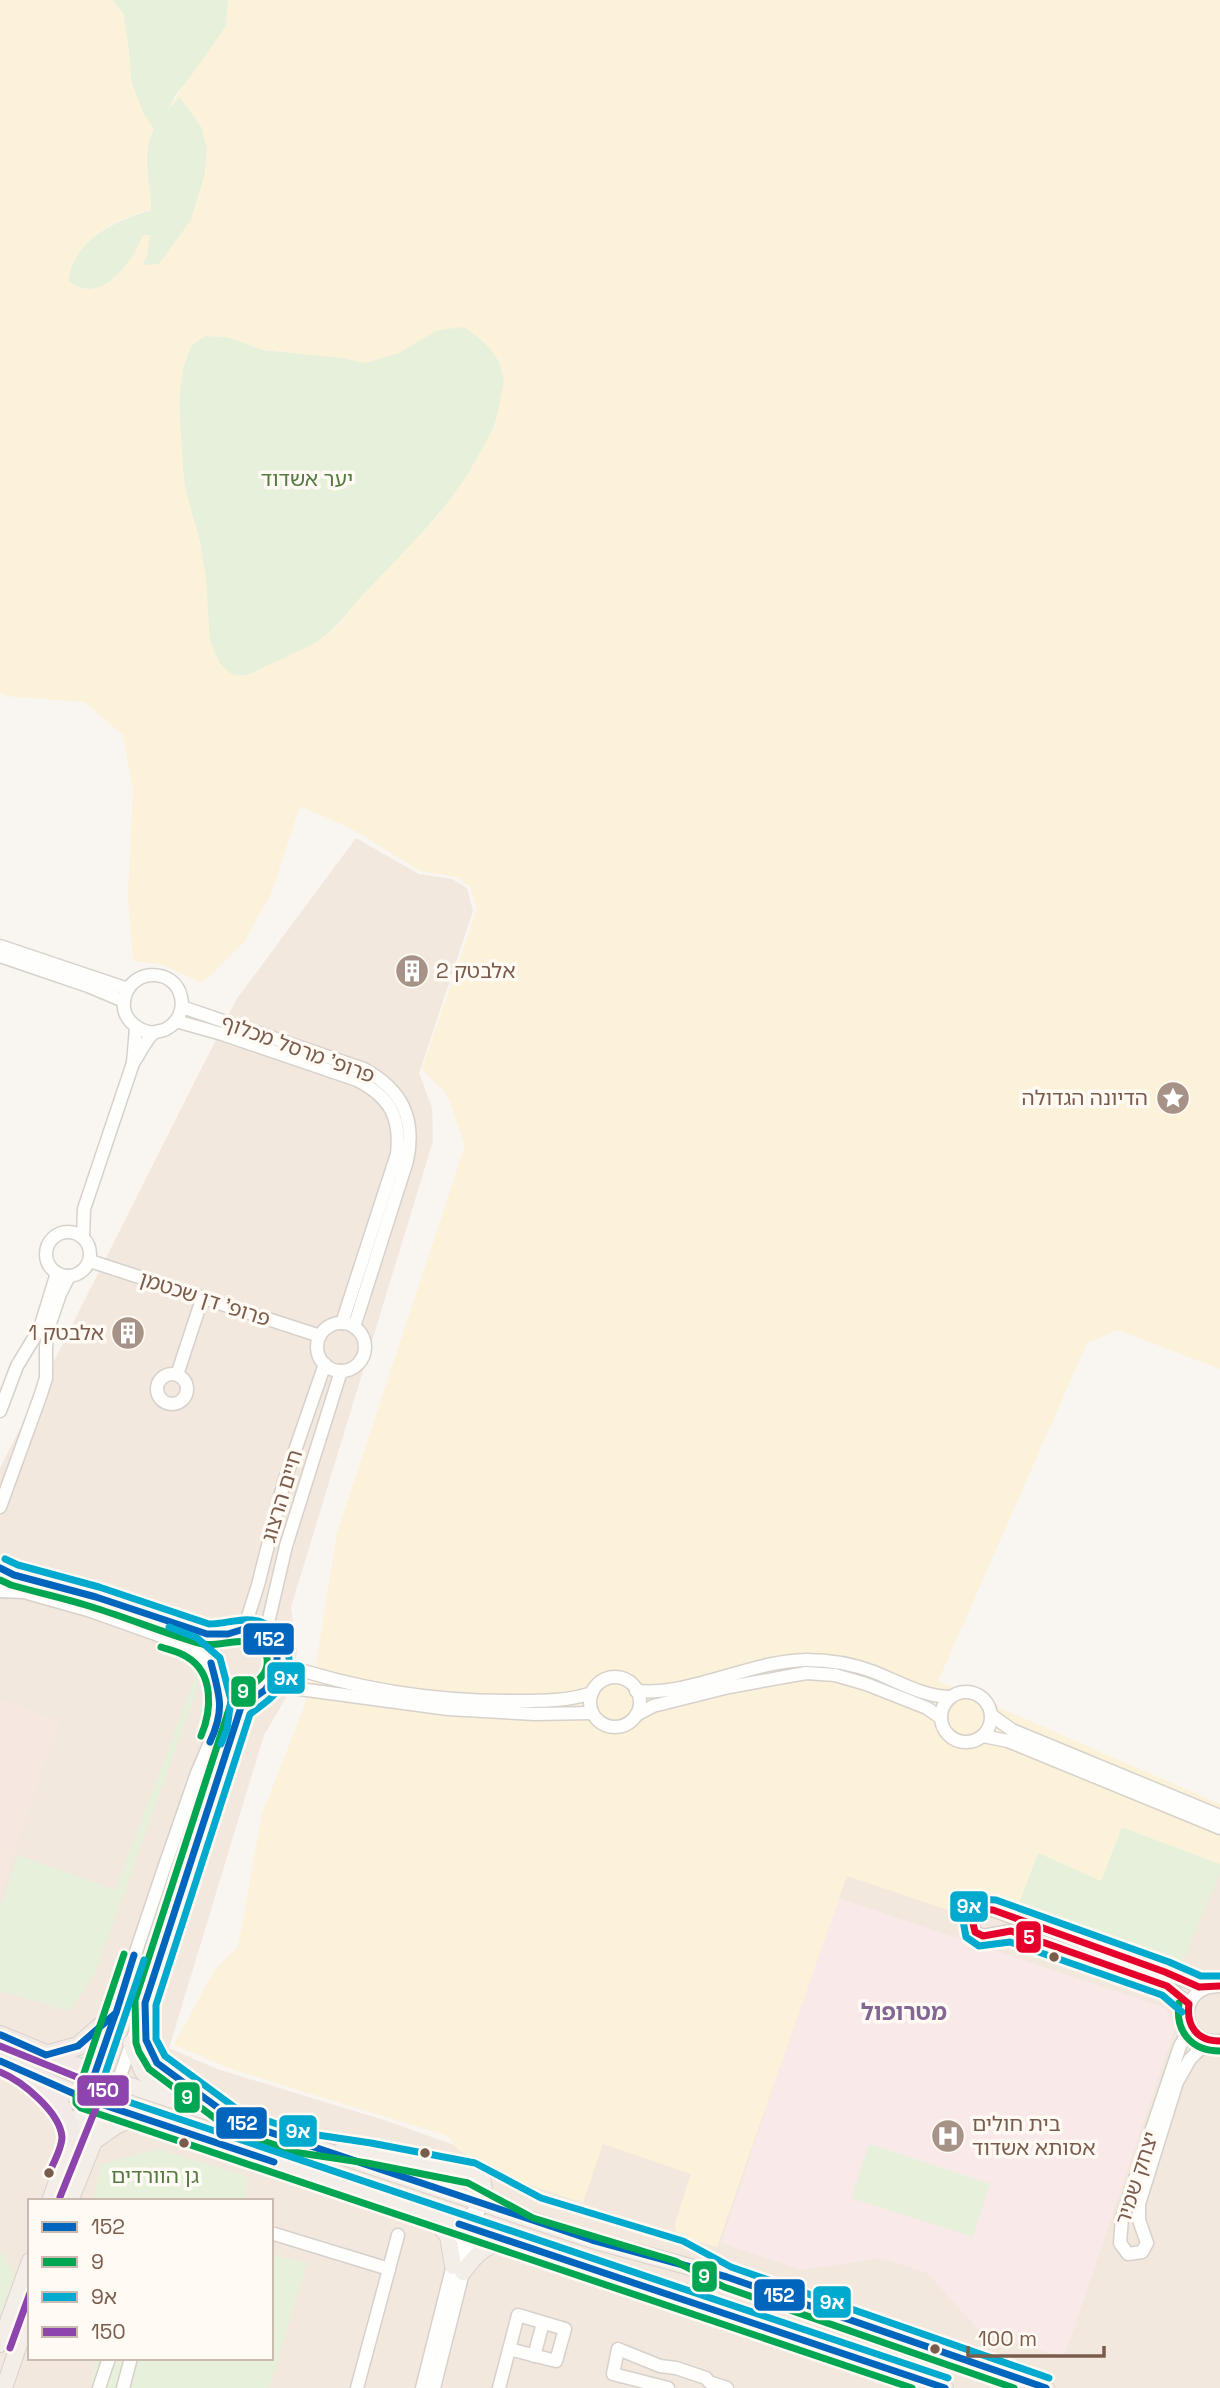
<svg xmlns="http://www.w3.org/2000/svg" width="1220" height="2388" viewBox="0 0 1220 2388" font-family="'Space Grotesk','Noto Sans Hebrew',sans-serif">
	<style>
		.residential { fill: #f2e8de; fill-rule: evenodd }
		.commercial { fill: #f6e8e1 }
		.medical { fill: #fae9e9 }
		.green { fill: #e7f0db }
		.sand { fill: #fbf2d9; fill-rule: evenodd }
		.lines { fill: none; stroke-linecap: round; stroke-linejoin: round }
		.minor-casing { stroke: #d7d1cb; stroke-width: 15 }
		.major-casing { stroke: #dad1cc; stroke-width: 18 }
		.highway-casing { stroke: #dad1cc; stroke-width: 20 }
		.minor { stroke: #fefefd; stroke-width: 12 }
		.major { stroke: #f3eee8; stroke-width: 16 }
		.highway { stroke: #f2eae7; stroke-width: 18 }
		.bus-1-casing { stroke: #fffaf3; stroke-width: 12 }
		.bus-2-casing { stroke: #fffaf3; stroke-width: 12 }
		.bus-3-casing { stroke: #fffaf3; stroke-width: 12 }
		.bus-4-casing { stroke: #fffaf3; stroke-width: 12 }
		.bus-5-casing { stroke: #fffaf3; stroke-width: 12 }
		.bus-1 { stroke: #0065bd; stroke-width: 7 }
		.bus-2 { stroke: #00a651; stroke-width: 7 }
		.bus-3 { stroke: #00a9ce; stroke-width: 7 }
		.bus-4 { stroke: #8e44ad; stroke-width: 7 }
		.bus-5 { stroke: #e4002b; stroke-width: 7 }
		.bus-dot { fill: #7a5c4d; stroke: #fffaf3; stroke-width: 2.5 }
		.labels { text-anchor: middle; stroke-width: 7; stroke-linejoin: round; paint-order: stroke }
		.park-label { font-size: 21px; fill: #537a41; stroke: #fffaf3 }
		.poi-label { font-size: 21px; fill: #7a5c4d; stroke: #fffaf3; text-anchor: start }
		.street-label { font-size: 21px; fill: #7a5c4d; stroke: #fffaf3 }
		.neighbourhood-label { font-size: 23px; font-weight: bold; fill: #846695; stroke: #fffaf3 }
		.line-badge { stroke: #fffaf3; stroke-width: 2.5 }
		.badge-label { font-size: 19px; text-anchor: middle; font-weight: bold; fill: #fff }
	</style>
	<rect width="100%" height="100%" fill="#f9f5f0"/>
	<path class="residential" d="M356,838L419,874L452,879L467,888L473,911L419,1073L432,1108L433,1141L291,1607L297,1653L287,1696L264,1735L169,2048L217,2069L384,2120L485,2156L600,2123L801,1849L1220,1862V2388H0V1468L236,1000ZM30,2201H271V2358H30Z"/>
	<path class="commercial" d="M0,1699L60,1721L0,1893Z"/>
	<path class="medical" d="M837,1898L1166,2008L1175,2028L1064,2358L978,2329L927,2273L880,2258L802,2270L721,2243Z"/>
	<g class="green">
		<path d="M112,0H228C228,9 228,20 225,28C214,53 191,75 175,96L170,106L179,96L202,128L207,149L205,174L191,220L159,265L142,266L147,256L149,235C129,259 105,308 68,281C74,239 115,221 151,210C151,179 140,158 154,129L143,113L131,81L129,52L123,13Z"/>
		<path d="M464,326C482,340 502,355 504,379C505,386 502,394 501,400C489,470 413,543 365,593C349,610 337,628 317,642C301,652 283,660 265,667C254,672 241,680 230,673C198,656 207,574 200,542C196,525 189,509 186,491C180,462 172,369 192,345C195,342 201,339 205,336L227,337L264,350L343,358L366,363L438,330Z"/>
		<path d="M172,1651C194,1659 200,1670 196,1693L96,1971L70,2011L0,1991V1907L18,1855L115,1890L195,1678L186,1662Z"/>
		<path d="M1122,1827L1220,1864V1872L1182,1964L1018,1906L1037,1853Z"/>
		<path d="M869,2144L990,2184L973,2237L851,2198Z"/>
		<path d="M158,2149L249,2177L243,2201H93L101,2164Z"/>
		<path d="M1,2251L15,2275L0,2316V2254Z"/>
		<path d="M271,2254L307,2263L269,2388H102L90,2385L97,2358H271Z"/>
	</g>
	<path class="sand" d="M0,0H112L123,13L129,52L131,81L143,113L154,129C140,158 151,179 151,210C115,218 73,241 68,281C103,307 130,264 143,235H150L147,256L142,265L159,264L191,220L205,174L207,148L202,128L180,97L167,110L226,26L228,0H1220V1369L1118,1330L1087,1343L938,1681L1220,1804V1864L1122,1827L1101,1881L1038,1853L1018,1906C997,1900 981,1892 964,1911L948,1910L847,1876L717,2247L676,2235L675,2223L691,2174L603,2144L583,2203L527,2184L458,2150L448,2136L234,2070L174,2045L214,1971L238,1947L262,1814L303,1710L317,1659L337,1533L465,1146L447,1094L422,1069L477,909L470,887L457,877L420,871L350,828L300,806L271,894L244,942L202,983L161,964L133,961L128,896L133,790L123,735L84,702L7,696L0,693ZM464,327L483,341L498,359L504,380L495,426L466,477L438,516L358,600L340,623L317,642L246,676L230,674L219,662L210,642L206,577L200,543L184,483L179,401L183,369L191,346L205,336L227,337L264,350L343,358L366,363L399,353L438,330Z"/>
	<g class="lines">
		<g class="minor-casing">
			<g id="minor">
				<path d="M0,946L128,989"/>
				<path d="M0,956L88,986L124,1001"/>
				<path d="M182,1007L364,1069C402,1090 416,1118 407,1161L354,1327"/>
				<path d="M176,1021L222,1034L357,1080C390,1097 401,1117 397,1154L342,1323"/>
				<path d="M133,1063C139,1055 147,1037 155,1032C159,1031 163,1031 166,1029C178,1023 184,1010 181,997C175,968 133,968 125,996C119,1017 136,1031 154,1033"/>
				<circle cx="68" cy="1254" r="22"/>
				<path d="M83,1237L84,1209L133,1063L136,1028"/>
				<path d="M90,1261L320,1336"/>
				<circle cx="341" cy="1347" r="24"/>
				<circle cx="172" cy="1389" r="15"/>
				<path d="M177,1375L202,1299"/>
				<path d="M0,1411L17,1366L40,1328L57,1273"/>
				<path d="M0,1507L41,1394L46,1378V1347L49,1326L60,1294L69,1276"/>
				<path d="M0,1568C27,1583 63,1586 93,1596C135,1609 184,1637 228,1634"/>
				<path d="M0,1591L24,1592L91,1611L192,1647L211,1663"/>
				<path d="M244,1629L258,1585L284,1482L325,1364"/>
				<circle cx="245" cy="1663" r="34"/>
				<path d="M265,1636L286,1546L341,1371"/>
				<path d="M279,1663C355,1689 436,1702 517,1701C543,1701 568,1701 592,1693"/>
				<circle cx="615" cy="1702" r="25"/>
				<path d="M270,1685L448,1709L535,1714L592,1713"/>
				<path d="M636,1691C691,1696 750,1661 806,1660C829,1660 853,1664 874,1672C899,1682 924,1697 951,1697"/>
				<circle cx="966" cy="1717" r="25"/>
				<path d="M636,1715L653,1706L729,1687L806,1673L835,1675L866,1684L927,1708L941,1718"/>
				<path d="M991,1715L1012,1730L1220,1816"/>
				<path d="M983,1736L1008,1741L1220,1828"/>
				<path d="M1220,1986C1177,1984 1177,2045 1220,2041"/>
				<path d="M1189,2004L1167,1986L1011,1931L983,1936L975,1932L972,1919L980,1909L993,1910L1205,1988"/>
				<path d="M1191,2027L1180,2046L1122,2218L1120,2243L1128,2254L1142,2252L1147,2243L1139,2220V2204L1177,2082L1190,2059L1208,2041"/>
				<path d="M95,2074L162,1874L197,1773L217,1726L221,1701L219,1684"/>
				<path d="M118,2082L168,1938L237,1716L241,1707L256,1695"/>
				<path d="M271,2233L389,2269L357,2388"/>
				<path d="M389,2269L398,2235"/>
				<path d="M534,2356L543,2323"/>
				<path d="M99,2388L109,2358"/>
				<path d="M123,2388L131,2358"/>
				<path d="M422,2388L463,2225L480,2203"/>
				<path d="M434,2388L480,2205"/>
				<path d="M499,2388L518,2315L565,2329L556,2361L509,2349"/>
				<path d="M668,2388L613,2374L618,2349L660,2366L676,2368L706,2378L709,2382L727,2388"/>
			</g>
		</g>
		<g class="major-casing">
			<g id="major">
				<path d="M131,2043L143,2072L168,2095"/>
				<path d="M86,2099L945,2388"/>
				<path d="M93,2142L116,2126L136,2117"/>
				<path d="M343,2149L406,2159L482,2176L484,2189L480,2203"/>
				<path d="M50,2201L95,2074L592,2240L727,2277L1046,2388"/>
				<path d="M70,2201L118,2082"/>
				<path d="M431,2216L448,2236L453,2266"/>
				<path d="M463,2272C475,2256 487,2242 508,2242"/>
				<path d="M0,2344L30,2261"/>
				<path d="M4,2388L30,2312"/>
			</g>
		</g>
		<g class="highway-casing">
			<g id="highway">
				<path d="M0,2035L95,2074"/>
				<path d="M46,2055L78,2046L116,2013"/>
				<path d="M0,2061L86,2099"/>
				<path d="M37,2084L62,2108L73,2138"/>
			</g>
		</g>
		<use href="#minor" class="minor"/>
		<use href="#major" class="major"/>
		<use href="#highway" class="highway"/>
		<g class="bus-1-casing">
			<g id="bus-1">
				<path d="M0,1568L14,1575L96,1597L207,1634H228L244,1629L258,1632L270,1640L277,1652V1673L265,1690L241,1707L145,2003L146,2040L157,2063L236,2121L592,2240L727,2277L1046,2388"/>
				<path d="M210,1742C225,1709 220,1697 211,1663"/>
				<path d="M1,2035L46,2055L78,2046L116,2013L134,1955"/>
				<path d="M0,2061L86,2099L274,2162"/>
				<path d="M86,2099L115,2015"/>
				<path d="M459,2224L945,2388"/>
			</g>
		</g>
		<g class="bus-2-casing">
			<g id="bus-2">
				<path d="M0,1580L11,1585C39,1593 67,1599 95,1608C131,1619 166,1634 202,1644C221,1648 258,1630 266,1654C274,1680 243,1687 231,1703L135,2000L136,2043L139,2052L149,2069L232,2131L300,2153L367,2163L468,2183L533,2218L675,2261L724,2287L1014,2388"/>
				<path d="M161,1647C170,1650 180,1652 187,1657C214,1673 212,1710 201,1736"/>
				<path d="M124,1954L76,2097V2103L81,2108L912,2388"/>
				<path d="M1179,2003C1175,2031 1191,2051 1220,2051"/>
			</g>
		</g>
		<g class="bus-3-casing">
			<g id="bus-3">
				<path d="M5,1559L18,1565L99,1587L209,1624C226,1624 241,1617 258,1621C280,1627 297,1658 286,1679C277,1695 264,1704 250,1714L156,2005V2039L165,2056L241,2112L304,2133L371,2143L475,2163L541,2198L683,2241L731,2267L1049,2378"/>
				<path d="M169,1627L197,1638L220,1658L231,1700L227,1729L221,1744"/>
				<path d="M144,1960L99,2092L948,2378"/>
				<path d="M1182,2012L1162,1995L1010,1942L979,1946L966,1937L962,1915L976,1899L996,1900L1169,1962L1201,1976H1220"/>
			</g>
		</g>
		<g class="bus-4-casing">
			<g id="bus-4">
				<path d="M0,2046L104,2088L60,2197"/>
				<path d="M0,2072C22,2081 60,2112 62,2137C62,2148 53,2164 49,2173"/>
				<path d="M10,2348L30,2293"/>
			</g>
		</g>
		<g class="bus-5-casing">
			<path id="bus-5" d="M1220,1986L1199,1987L1165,1972L993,1910L980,1909L972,1919L975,1932L983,1936L1011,1931L1167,1986L1189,2004C1186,2026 1197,2041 1220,2041"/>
		</g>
		<use href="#bus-1" class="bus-1"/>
		<use href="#bus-2" class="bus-2"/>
		<use href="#bus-3" class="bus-3"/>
		<use href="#bus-4" class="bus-4"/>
		<use href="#bus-5" class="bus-5"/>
	</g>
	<defs>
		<g id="building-disc" transform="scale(1.75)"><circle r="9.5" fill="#a69286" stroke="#fffaf3"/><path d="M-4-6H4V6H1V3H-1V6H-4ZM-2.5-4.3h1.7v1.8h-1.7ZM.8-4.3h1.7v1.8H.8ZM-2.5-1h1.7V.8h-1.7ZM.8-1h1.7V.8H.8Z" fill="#fff"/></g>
		<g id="sight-disc" transform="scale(1.75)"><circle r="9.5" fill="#a69286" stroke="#fffaf3"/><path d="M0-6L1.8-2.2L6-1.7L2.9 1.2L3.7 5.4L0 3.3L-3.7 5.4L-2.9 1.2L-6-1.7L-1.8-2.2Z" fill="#fff"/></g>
		<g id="hospital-disc" transform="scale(1.75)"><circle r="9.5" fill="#a69286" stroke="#fffaf3"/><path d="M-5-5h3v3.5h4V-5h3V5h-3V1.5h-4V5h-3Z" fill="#fff"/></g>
	</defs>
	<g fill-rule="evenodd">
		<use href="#building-disc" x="412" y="971"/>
		<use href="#sight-disc" x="1173" y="1098"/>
		<use href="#building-disc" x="128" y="1333"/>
		<use href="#hospital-disc" x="948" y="2136"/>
	</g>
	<g class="bus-dot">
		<circle cx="1054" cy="1957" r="6"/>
		<circle cx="184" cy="2143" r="6"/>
		<circle cx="425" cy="2153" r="6"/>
		<circle cx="49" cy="2173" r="6"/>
		<circle cx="935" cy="2349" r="6"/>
	</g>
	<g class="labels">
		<g class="park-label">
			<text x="307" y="486">יער אשדוד</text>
			<text x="155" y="2183">גן הוורדים</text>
		</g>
		<g class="poi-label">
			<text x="436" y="978">אלבטק 2</text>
			<text x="1148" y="1105" text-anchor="end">הדיונה הגדולה</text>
			<text x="104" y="1340" text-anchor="end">אלבטק 1</text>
			<text x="972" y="2131">בית חולים<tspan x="972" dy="24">אסותא אשדוד</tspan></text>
		</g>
		<g class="street-label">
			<text transform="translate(298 1049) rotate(20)" y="7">פרופ' מרסל מכלוף</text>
			<text transform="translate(205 1299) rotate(18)" y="7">פרופ' דן שכטמן</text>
			<text transform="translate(282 1496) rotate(-73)" y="7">חיים הרצוג</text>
			<text transform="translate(1137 2178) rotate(-72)" y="7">יצחק שמיר</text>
		</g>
		<g class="neighbourhood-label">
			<text x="904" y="2020">מטרופול</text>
		</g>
	</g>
	<g class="line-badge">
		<rect x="242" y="1622" width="53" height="34" rx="7" fill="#0065bd"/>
		<rect x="266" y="1661" width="40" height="34" rx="7" fill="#00a9ce"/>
		<rect x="230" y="1675" width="27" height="33" rx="7" fill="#00a651"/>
		<rect x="949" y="1890" width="40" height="33" rx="7" fill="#00a9ce"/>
		<rect x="1015" y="1920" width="27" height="34" rx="7" fill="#e4002b"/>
		<rect x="76" y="2074" width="54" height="33" rx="7" fill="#8e44ad"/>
		<rect x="173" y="2081" width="28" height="33" rx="7" fill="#00a651"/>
		<rect x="215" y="2106" width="53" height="34" rx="7" fill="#0065bd"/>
		<rect x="278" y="2114" width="40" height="34" rx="7" fill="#00a9ce"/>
		<rect x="691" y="2260" width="27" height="33" rx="7" fill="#00a651"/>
		<rect x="753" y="2278" width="53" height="34" rx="7" fill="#0065bd"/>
		<rect x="812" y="2285" width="40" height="34" rx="7" fill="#00a9ce"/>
	</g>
	<g class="badge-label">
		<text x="269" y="1646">152</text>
		<text x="286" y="1685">9א</text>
		<text x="243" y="1698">9</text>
		<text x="969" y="1913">9א</text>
		<text x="1029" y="1944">5</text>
		<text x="103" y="2097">150</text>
		<text x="187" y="2104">9</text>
		<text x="242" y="2130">152</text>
		<text x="298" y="2138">9א</text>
		<text x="704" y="2283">9</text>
		<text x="779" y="2302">152</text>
		<text x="832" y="2309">9א</text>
	</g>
	<rect x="28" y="2199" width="245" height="161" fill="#fffaf3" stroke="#cabbb1" stroke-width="2"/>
	<rect x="42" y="2222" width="35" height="10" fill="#0065bd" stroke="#cabbb1" stroke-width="2"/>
	<text x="91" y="2234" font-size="21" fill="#7a5c4d">152</text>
	<rect x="42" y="2257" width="35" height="10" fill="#00a651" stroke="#cabbb1" stroke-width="2"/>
	<text x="91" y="2269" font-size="21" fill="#7a5c4d">9</text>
	<rect x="42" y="2292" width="35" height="10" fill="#00a9ce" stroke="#cabbb1" stroke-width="2"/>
	<text x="91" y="2304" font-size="21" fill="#7a5c4d">9א</text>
	<rect x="42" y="2327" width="35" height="10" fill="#8e44ad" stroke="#cabbb1" stroke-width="2"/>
	<text x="91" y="2339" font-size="21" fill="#7a5c4d">150</text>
	<path d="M968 2346v10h136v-10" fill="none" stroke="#7a5c4d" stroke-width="3.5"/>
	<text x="978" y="2346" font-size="21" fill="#7a5c4d" stroke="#fffaf3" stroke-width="5" paint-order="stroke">100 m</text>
</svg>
